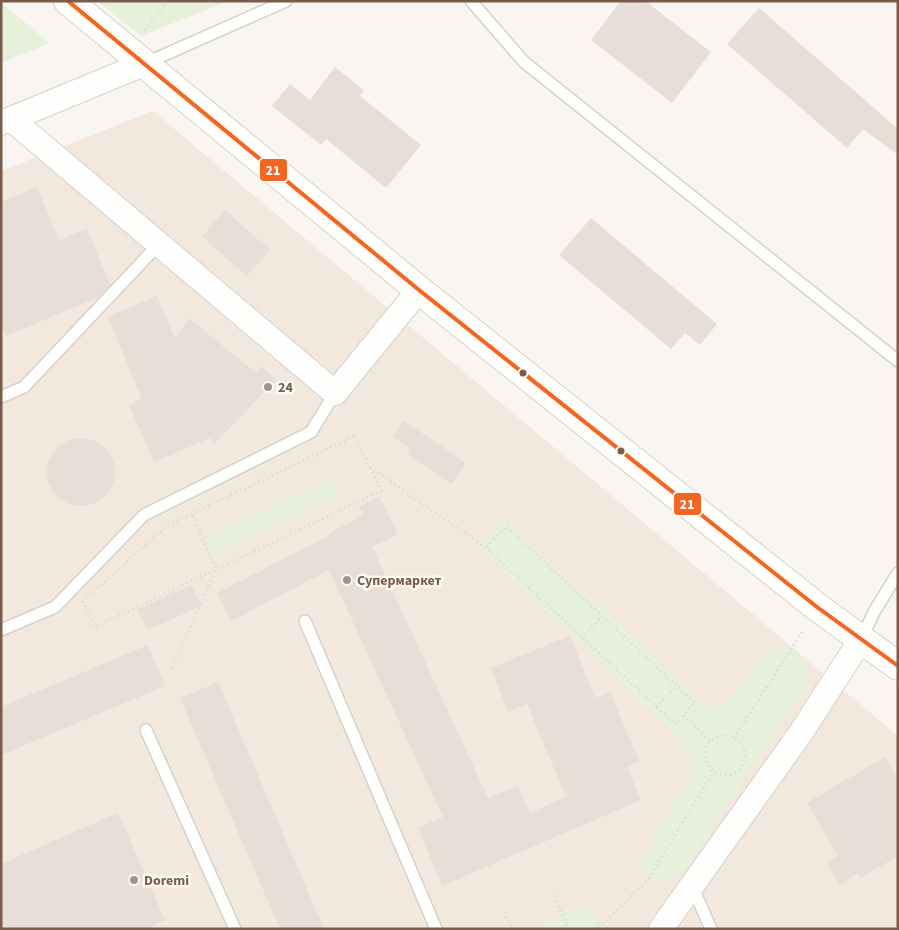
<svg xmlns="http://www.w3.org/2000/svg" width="899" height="930" viewBox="0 0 899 930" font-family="'Source Sans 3',sans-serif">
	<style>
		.residential { fill: #f2e8de }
		.green { fill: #e7f0db }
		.building { fill: #e6ded7 }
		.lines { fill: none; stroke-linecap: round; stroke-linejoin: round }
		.service-casing { stroke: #d7d1cb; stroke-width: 14 }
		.minor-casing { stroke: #d7d1cb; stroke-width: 26 }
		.tertiary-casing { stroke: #d7d1cb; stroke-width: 30 }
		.path { stroke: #dcd5d0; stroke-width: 3; stroke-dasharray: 1 4; stroke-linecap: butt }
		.service { stroke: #fefefd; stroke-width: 11 }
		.minor { stroke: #fefefd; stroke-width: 24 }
		.tertiary { stroke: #fefefd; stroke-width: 28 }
		.bus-1-casing { stroke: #fffaf3; stroke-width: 8 }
		.bus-1 { stroke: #f26522; stroke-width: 4 }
		.bus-dot { fill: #7a5c4d; stroke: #fffaf3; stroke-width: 2 }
		.poi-dot { fill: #a69286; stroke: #fffaf3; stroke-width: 2 }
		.labels { text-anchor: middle; stroke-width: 5; stroke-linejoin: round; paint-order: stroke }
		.poi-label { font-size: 14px; font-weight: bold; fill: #7a5c4d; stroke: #fffaf3; text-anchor: start }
		.line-badge { stroke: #fffaf3; stroke-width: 2 }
		.badge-label { font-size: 14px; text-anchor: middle; font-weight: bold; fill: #fff }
	</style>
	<rect width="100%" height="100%" fill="#f9f5f0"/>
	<path class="residential" d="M153,111L898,736V929H1V171Z"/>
	<g class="green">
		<path d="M98,1H229L141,36Z"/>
		<path d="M1,3L50,43L1,63Z"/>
		<path d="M333,478L340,495L210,555L203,539Z"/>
		<path d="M503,518L698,698L721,711L766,652C794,638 807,657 807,684L684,870C668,883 650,887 639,865L694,769L677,734L478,547Z"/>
		<path d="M581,906C593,911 597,917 602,929H530Z"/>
	</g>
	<g class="building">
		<path d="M621,1H645L711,52L672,103L591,40Z"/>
		<path d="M759,8L898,129V155L863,129L847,148L727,44Z"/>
		<path d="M335,67L364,90L360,96L421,145L386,188L326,139L321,145L272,106L290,84L310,100Z"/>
		<path d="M37,187L59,240L87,229L110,285L99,297L6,336L1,324V202Z"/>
		<path d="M225,210L270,250L247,276L202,237Z"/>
		<path d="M591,218L717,324L700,345L685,333L671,349L559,255Z"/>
		<path d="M157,296L175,338L189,318L256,373L262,366L276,380L215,443L210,438L154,462L129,405L142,399L108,317Z"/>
		<path d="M404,421L466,463L452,484L407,454L410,449L393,437Z"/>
		<circle cx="81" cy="472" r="34"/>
		<path d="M379,497L398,534L372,547L488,798L518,786L530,813L566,797L527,704L508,712L491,668L570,636L595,698L610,692L639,761L627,767L641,800L442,886L418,828L443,817L329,570L231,621L217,593L330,535L329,533L363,516L359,507Z"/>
		<path d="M191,585L201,606L147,630L138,609Z"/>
		<path d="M148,645L165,686L1,755V707Z"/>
		<path d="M218,682L324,929H280L180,698Z"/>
		<path d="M885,757L898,780V856L860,878L858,873L840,885L826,863L838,856L807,803Z"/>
		<path d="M118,813L165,920L146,929H1V864Z"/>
	</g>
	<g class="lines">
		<g class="service-casing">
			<g id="service">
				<path d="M471,1L524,62L898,361"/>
				<path d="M146,63L286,1"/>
				<path d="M1,397L24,387L159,244"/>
				<path d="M305,621L436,929"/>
				<path d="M1,630L55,607L144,515L311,432L335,393"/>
				<path d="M862,638L874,612L898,573"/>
				<path d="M146,730L235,929"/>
				<path d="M692,886L711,929"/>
			</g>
		</g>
		<g class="minor-casing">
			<g id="minor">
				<path d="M11,119L335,393L419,290"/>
				<path d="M1,123L144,64"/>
				<path d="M661,929L800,734L862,638"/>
			</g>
		</g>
		<g class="tertiary-casing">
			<path id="tertiary" d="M68,1L419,290L817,607L898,666"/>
		</g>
		<g class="path">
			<path d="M145,30L167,1"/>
			<path d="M355,436L381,491L95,627L83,601L168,525Z"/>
			<path d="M370,467L486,548L675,724L695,703L506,526L486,548"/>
			<path d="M582,638L602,616"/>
			<path d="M172,668L216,569L192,514"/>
			<path d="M656,707L677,686"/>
			<path d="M684,715L711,742"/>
			<circle cx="725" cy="755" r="20"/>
			<path d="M734,738L804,629"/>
			<path d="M552,892L569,929"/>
			<path d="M504,912L512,929"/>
			<path d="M594,929L601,926L649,878L714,771"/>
		</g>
		<use href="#service" class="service"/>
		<use href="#minor" class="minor"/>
		<use href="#tertiary" class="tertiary"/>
		<g class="bus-1-casing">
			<path id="bus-1" d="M68,1L419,290L817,607L898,666"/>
		</g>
		<use href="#bus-1" class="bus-1"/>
	</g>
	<g class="bus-dot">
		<circle cx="523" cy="373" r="4.5"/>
		<circle cx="621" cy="451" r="4.5"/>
	</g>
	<g class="poi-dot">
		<circle cx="268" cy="387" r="5"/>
		<circle cx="347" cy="580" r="5"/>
		<circle cx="134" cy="880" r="5"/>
	</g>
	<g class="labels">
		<g class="poi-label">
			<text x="278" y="392">24</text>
			<text x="357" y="585">Супермаркет</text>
			<text x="144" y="885">Doremi</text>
		</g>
	</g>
	<g class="line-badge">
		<rect x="259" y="158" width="29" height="24" rx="5" fill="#f26522"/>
		<rect x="673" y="492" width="29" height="24" rx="5" fill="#f26522"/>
	</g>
	<g class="badge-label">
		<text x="273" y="175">21</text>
		<text x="687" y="509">21</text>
	</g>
	<rect width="899" height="930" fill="none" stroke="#7a5c4d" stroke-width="5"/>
</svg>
